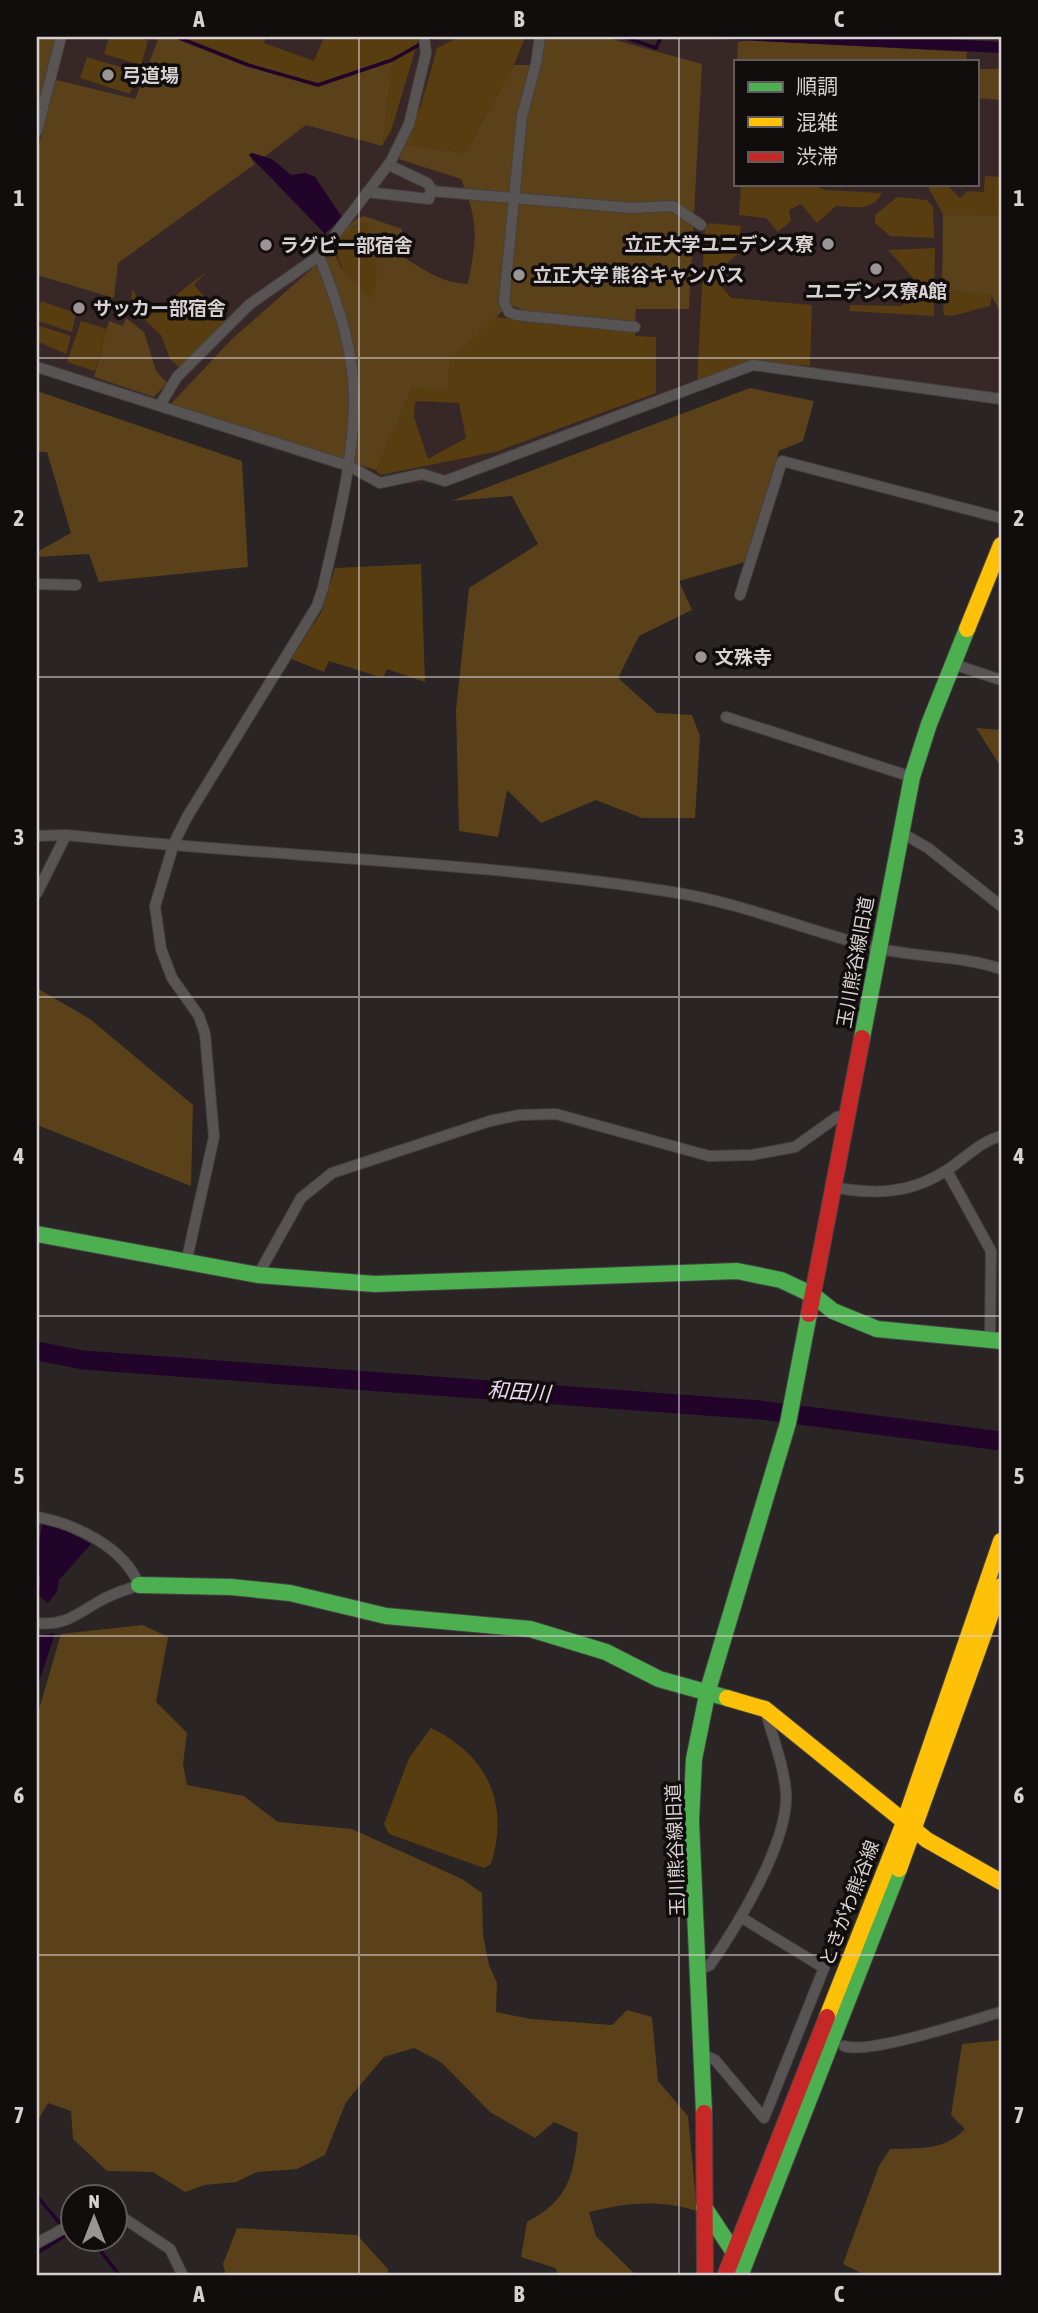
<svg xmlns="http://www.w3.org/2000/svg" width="1038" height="2313" viewBox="0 0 1038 2313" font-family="'Asap Condensed','Noto Sans JP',sans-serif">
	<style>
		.built { fill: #372727; fill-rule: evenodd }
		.green { fill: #583d11; fill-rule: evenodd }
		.forest { fill: #5a4119; fill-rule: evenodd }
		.water { fill: #22032a }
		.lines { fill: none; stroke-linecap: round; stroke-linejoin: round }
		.stream { stroke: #22032a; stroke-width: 3.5 }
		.river { stroke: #22032a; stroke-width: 19 }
		.street-casing { stroke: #454141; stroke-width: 12 }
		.fast-casing { stroke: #454141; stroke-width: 18 }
		.slow-casing { stroke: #454141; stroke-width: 18 }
		.jam-casing { stroke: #454141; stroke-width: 18 }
		.street { stroke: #595454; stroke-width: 10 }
		.fast { stroke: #4caf50; stroke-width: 16 }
		.slow { stroke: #ffc107; stroke-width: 16 }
		.jam { stroke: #c62828; stroke-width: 16 }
		.grid { fill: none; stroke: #d8d1d1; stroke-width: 2; stroke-opacity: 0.55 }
		.poi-dot { fill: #9b9494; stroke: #110d0d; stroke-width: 2.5 }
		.labels { text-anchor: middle; stroke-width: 7; stroke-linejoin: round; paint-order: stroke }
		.poi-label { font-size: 19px; font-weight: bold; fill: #d8d1d1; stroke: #110d0d; text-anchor: start }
		.street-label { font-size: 19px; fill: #d8d1d1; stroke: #110d0d }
		.water-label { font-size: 21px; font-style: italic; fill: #edd6f5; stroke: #110d0d }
		.neatline { fill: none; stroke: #d8d1d1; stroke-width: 2.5 }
		.grid-label { font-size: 23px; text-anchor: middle; font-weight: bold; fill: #d8d1d1 }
	</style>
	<rect width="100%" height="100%" fill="#2a2424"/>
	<path class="built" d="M63,37H1001V405L751,368L444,480L422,484L392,483L37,367V133ZM735,61H977V184H735Z"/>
	<g class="green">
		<path d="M109,37H134L148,41L141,65L104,54Z"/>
		<path d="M177,37H266L264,43L314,61L324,37H417L418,41L391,131L381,147L391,60L318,85L248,65Z"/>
		<path d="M459,37H525L514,65L465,153L404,144L421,105L437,48Z"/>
		<path d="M87,57L137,72L130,94L80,78Z"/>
		<path d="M985,176L1001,177V216L943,214L928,187V184H946L960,198L968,191L984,192Z"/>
		<path d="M741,184H812L824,190L882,193C873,212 853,207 836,206L817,223L801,204L789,210L791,221L778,232L766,218L739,215Z"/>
		<path d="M897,197L927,200L933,207L934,238L890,236L875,223V215Z"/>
		<path d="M363,223C377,234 381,285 372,300C345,279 314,242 363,223Z"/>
		<path d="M709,223L741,226L740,240L747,247L712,275L731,298L812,305L810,366L757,362L697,384L705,228Z"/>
		<path d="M935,248L934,316L849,311L850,305L901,306L922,288L888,250Z"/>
		<path d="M207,271L194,285L226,321L180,368L170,359L161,335L131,307L132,289L149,316Z"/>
		<path d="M942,290L992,295L990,306L952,316L944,315Z"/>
		<path d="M41,301L76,313L72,332L38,321Z"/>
		<path d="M496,317L635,332V336L656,337V393L495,452L380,475L376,470L413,387ZM419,401L459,403L466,438L428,459L414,417L415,402Z"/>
		<path d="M81,321L107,329L95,371L67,362Z"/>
		<path d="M37,325L71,336L66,354L37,341Z"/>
		<path d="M421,564L425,682L387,669L383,678L329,661L324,672L291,659L322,611L335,568Z"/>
		<path d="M431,1728C487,1755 510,1803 491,1864L484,1868L389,1834L384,1824L409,1758Z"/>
	</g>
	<g class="forest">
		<path d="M37,37H56L37,114Z"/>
		<path d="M149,37H177L248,65L318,85L392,60L382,146L306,125L264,157L252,153L251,159L255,164L118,263L114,298L37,275V151L56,80L135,99L158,40Z"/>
		<path d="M539,37H604L702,64L689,309H636L635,324L526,312L510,304L450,360L447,391L413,387L376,470L167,408L231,340L325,257L339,236L356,219L364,216L402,229V256C424,270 442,283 468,284C477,237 479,223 461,179L399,159L404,144L465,153L514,65H532ZM363,223C377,234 380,284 372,299L341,268L336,256L341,240L354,226Z"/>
		<path d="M750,40L967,52L966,61H737L738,42Z"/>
		<path d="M977,69H1001V100L977,98Z"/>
		<path d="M943,214L1001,216V313L991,295L942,290Z"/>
		<path d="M126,318L144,332L156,371L167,383L154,397L94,377L109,321L123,326Z"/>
		<path d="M750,388L814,401L803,441L779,451L745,562L679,581L692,610L639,636L618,678L657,713L692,715L700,736L695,818H642L596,800L541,823L507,790L498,837L459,831L456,710L469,588L538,544L512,496L451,501Z"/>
		<path d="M37,391L242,461L248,567L99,582L89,554L37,557V552L71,533L47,452H37Z"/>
		<path d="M976,728L1001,730V767Z"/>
		<path d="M37,988L90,1019L193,1105L191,1186L37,1125Z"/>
		<path d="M143,1625L168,1637L156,1702L187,1733L183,1764L187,1785L244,1796L278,1822L352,1829L462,1879L482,1893L483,1935L489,1965L497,1983L496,2012L531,2019L612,2025L627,2010L652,2017L658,2081L688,2116L697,2211C659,2199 627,2203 589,2212L596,2236L637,2276H560L555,2268L521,2257L527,2222C568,2200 573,2178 578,2133L554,2122L535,2138L490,2112L441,2062L414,2048L384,2057L346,2102L325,2155L297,2169L257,2172L236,2182L205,2185L185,2192L153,2172L107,2171L73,2139L71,2111L48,2103L37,2122V1716L61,1634Z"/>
		<path d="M1001,2040V2276H867L843,2264L879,2166L890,2149C918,2148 944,2151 965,2129L951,2115L962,2044Z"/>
		<path d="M237,2228L357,2235L388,2269V2276H226L223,2264Z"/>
	</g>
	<g class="water">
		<path d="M675,37H911L1001,42V53Z"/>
		<path d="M252,153L272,159L291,175L305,173L315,177L342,217L325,234L249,155Z"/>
		<path d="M42,1524L65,1530L91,1544L59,1580L57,1592L48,1603L38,1595C44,1576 36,1573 37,1557C37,1546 41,1535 42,1524Z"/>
		<path d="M55,1633L37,1688V1636Z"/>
	</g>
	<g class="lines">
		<g class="stream">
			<path d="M177,37L248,65L318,85L392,60L433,37"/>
			<path d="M624,37L656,48L661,37"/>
			<path d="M37,2196L68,2233L74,2231"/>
			<path d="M92,2240L120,2276"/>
			<path d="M37,2253L68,2234"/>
		</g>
		<path class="river" d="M37,1351L83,1360L760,1410L1001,1441"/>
		<g class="street-casing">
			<g id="street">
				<path d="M540,37L536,64L522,116L504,302L509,312L516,315L635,327"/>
				<path d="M37,131L61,37"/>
				<path d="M431,191L632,208L673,206L701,225"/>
				<path d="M367,192L429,199L431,188L427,183L389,165"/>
				<path d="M37,367L349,466L380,483L422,474L445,481L753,365L1001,399"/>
				<path d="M160,405L177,377L250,304L319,256L391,161L409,124L426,53L424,37"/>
				<path d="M37,584L76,585"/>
				<path d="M740,595L782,461L1001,518"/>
				<path d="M953,664L1001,680"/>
				<path d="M726,717L912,777"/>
				<path d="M900,832L928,848L1001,906"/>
				<path d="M37,836L66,835C268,857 471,860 672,892C742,903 808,931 876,948C918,958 960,955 1001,969"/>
				<path d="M37,893L66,835"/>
				<path d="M947,1171L991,1251L990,1341"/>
				<path d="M833,1187C874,1195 911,1194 947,1170C966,1158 979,1142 1001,1136"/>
				<path d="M186,1263L214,1137L205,1034L199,1016L172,978L161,949L155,906L174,843L187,817L317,606L323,588C336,529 352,469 354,408C356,356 338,303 319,256"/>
				<path d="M258,1275L301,1198L332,1173L490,1121L519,1115L556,1114L709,1156L752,1155L795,1147L837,1117L848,1114"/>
				<path d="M37,1517C75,1524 124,1547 139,1585C125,1590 111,1594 98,1602C76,1615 64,1626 37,1623"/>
				<path d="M701,1969L710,1965C737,1926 789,1842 786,1793C784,1765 772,1736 765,1709"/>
				<path d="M844,2046C869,2055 969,2021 1001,2012"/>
				<path d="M704,2055L715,2060L764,2118L824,1968L742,1918"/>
				<path d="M116,2213L170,2249L183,2276"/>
				<path d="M37,2243L74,2223"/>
			</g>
		</g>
		<g class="fast-casing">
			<g id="fast">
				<path d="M862,1038L912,777L929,724L967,629"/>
				<path d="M37,1234L258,1275L375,1284L737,1271L781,1280L813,1295L833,1311L877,1329L1001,1341"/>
				<path d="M139,1585L231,1587L290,1593L386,1616L530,1629L606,1652L659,1679L727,1698"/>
				<path d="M704,2113L691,1821L694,1759L708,1690L788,1423L809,1314"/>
				<path d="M704,2207L737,2257"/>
				<path d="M740,2276L899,1869"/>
			</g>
		</g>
		<g class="slow-casing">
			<g id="slow">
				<path d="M967,629L1001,545"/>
				<path d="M727,1698L765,1709L927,1840L1001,1882"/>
				<path d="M899,1869L1001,1586"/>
				<path d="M827,2017L905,1820L1001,1541"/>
			</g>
		</g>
		<g class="jam-casing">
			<g id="jam">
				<path d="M809,1314L862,1038"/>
				<path d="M704,2113L705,2276"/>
				<path d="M725,2276L827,2017"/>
			</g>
		</g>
		<use href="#street" class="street"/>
		<use href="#fast" class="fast"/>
		<use href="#slow" class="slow"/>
		<use href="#jam" class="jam"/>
	</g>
	<path class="grid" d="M359,37V2276M679,37V2276M37,358H1001M37,677H1001M37,997H1001M37,1316H1001M37,1636H1001M37,1955H1001"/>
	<g class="poi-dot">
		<circle cx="108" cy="75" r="7"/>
		<circle cx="828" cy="244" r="7"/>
		<circle cx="266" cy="245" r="7"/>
		<circle cx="876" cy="269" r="7"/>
		<circle cx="519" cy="275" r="7"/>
		<circle cx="79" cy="308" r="7"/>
		<circle cx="701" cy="657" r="7"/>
	</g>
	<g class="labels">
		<g class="poi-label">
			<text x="122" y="82">弓道場</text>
			<text x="814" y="251" text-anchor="end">立正大学ユニデンス寮</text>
			<text x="280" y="252">ラグビー部宿舎</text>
			<text x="533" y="282">立正大学 熊谷キャンパス</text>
			<text x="876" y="298" text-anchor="middle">ユニデンス寮A館</text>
			<text x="93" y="315">サッカー部宿舎</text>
			<text x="715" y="664">文殊寺</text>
		</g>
		<g class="street-label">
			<text transform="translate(855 962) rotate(-80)" y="7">玉川熊谷線旧道</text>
			<text transform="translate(675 1850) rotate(-92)" y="7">玉川熊谷線旧道</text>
			<text transform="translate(849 1903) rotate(-69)" y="7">ときがわ熊谷線</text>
		</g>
		<g class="water-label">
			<text transform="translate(519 1392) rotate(4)" y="7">和田川</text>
		</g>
	</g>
	<rect width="1038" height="2313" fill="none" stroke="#110d0d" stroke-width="77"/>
	<rect x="734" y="60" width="245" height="126" fill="#110d0d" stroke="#615b5b" stroke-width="2"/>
	<rect x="748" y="82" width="35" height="10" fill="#4caf50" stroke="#615b5b" stroke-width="2"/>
	<text x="796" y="94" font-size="21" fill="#d8d1d1">順調</text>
	<rect x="748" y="117" width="35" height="10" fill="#ffc107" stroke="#615b5b" stroke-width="2"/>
	<text x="796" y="130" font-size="21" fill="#d8d1d1">混雑</text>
	<rect x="748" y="152" width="35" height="10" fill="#c62828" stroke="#615b5b" stroke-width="2"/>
	<text x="796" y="164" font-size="21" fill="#d8d1d1">渋滞</text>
	<g transform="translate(94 2218)"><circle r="33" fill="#110d0d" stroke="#615b5b" stroke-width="2"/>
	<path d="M0-5L12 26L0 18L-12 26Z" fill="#9b9494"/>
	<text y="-10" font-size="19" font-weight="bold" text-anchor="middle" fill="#d8d1d1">N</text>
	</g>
	<rect x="38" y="38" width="962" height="2236" class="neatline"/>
	<g class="grid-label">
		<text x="199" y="27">A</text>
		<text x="519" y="27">B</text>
		<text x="839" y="27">C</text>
		<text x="19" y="206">1</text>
		<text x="1019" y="206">1</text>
		<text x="19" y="526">2</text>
		<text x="1019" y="526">2</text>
		<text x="19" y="845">3</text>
		<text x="1019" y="845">3</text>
		<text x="19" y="1164">4</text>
		<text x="1019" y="1164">4</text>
		<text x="19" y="1484">5</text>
		<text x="1019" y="1484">5</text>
		<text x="19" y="1803">6</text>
		<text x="1019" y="1803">6</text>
		<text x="19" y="2123">7</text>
		<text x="1019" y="2123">7</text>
		<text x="199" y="2302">A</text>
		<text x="519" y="2302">B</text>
		<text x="839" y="2302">C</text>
	</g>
</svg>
